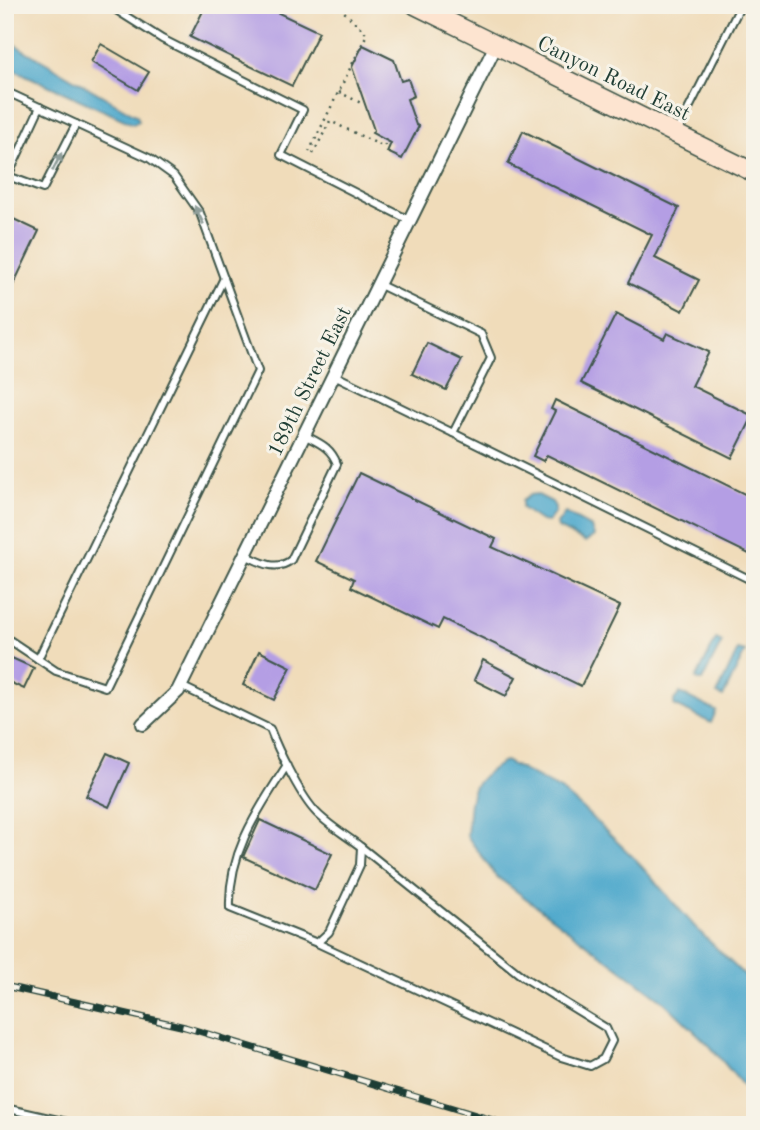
<svg xmlns="http://www.w3.org/2000/svg" width="760" height="1130" viewBox="0 0 760 1130" font-family="'Old Standard TT',serif">
	<style>
		.water { fill: #4fa9cc; stroke: #377380; stroke-width: 2 }
		.building { fill: #b49ee4 }
		.lines { fill: none; stroke-linecap: round; stroke-linejoin: round }
		.service-casing { stroke: #3e5548; stroke-width: 10 }
		.minor-casing { stroke: #3e5548; stroke-width: 16 }
		.secondary-casing { stroke: #3e5548; stroke-width: 21 }
		.path { stroke: #3e5548; stroke-width: 2.5; stroke-dasharray: 2 5; stroke-linecap: butt }
		.service { stroke: #fff; stroke-width: 6 }
		.minor { stroke: #fff; stroke-width: 12 }
		.secondary { stroke: #fde4d0; stroke-width: 18 }
		.rail-casing { stroke: #1f3d34; stroke-width: 7 }
		.rail { stroke: #f7f3e8; stroke-width: 4.5; stroke-dasharray: 13; stroke-linecap: butt }
		.oneway { fill: #8f9e9a }
		.labels { text-anchor: middle; stroke-width: 6; stroke-linejoin: round; paint-order: stroke }
		.street-label { font-size: 21px; fill: #1f3d34; stroke: #f7f3e8 }
	</style>
	<rect width="100%" height="100%" fill="#f7f3e8"/>
	<filter id="ink" filterUnits="userSpaceOnUse"><feTurbulence type="fractalNoise" baseFrequency=".0143" numOctaves="2"/><feDisplacementMap in="SourceGraphic" scale="14" xChannelSelector="R" yChannelSelector="G"/><feConvolveMatrix kernelMatrix="1 2 1 2 8 2 1 2 1" color-interpolation-filters="sRGB"/></filter>
	<filter id="wash" filterUnits="userSpaceOnUse"><feTurbulence type="fractalNoise" baseFrequency=".00686" numOctaves="4" result="noise"/><feDisplacementMap in="SourceGraphic" scale="28" xChannelSelector="R" yChannelSelector="G"/><feGaussianBlur stdDeviation="1.57" result="paint"/><feColorMatrix in="noise" values="0 0 0 0 0 0 0 0 0 0 0 0 0 0 0 0 0 1.4 0 .05"/><feComposite in="paint" operator="in"/></filter>
	<g filter="url(#wash)">
		<rect width="100%" height="100%" fill="#f0dcba"/>
		<g class="water">
			<path d="M5,35L12,43L137,116L139,121L133,124L8,67L5,65Z"/>
			<path d="M536,494L552,502L555,507V512L548,522L541,521L522,508V501L530,495Z"/>
			<path d="M565,513L591,527L594,536L586,542L558,528L557,524Z"/>
			<path d="M716,639L722,642L702,681L696,679Z"/>
			<path d="M738,650L745,652L723,697L717,694Z"/>
			<path d="M680,693L716,711L711,723L674,705V700Z"/>
			<path d="M505,761L561,790L583,809L635,859L696,928L755,986V1100L710,1046L662,1000L496,876L467,836C471,795 466,783 505,761Z"/>
		</g>
		<g id="blocks">
			<g class="building">
				<path d="M206,5H251L262,11L264,6L319,32L292,86L190,37Z"/>
				<path d="M101,44L149,72L138,90L91,62Z"/>
				<path d="M363,45L394,60L401,81L408,79L414,96L407,99L416,125L419,126L402,159L387,152L391,143L372,133L374,130L352,67Z"/>
				<path d="M523,131L679,208L655,258L699,280L683,311L628,283L652,235L508,164Z"/>
				<path d="M5,215L39,231L5,302Z"/>
				<path d="M616,314L664,339L667,333L709,352L692,386L753,416L732,458L581,383Z"/>
				<path d="M427,343L462,360L446,390L412,374Z"/>
				<path d="M555,400L755,499V557L547,455L543,461L533,456L555,411L551,409Z"/>
				<path d="M359,473L496,539L492,547L620,606L581,686L443,619L438,629L351,587L354,579L316,561Z"/>
				<path d="M259,651L291,667L274,700L243,685Z"/>
				<path d="M5,655L34,668L24,689L5,680Z"/>
				<path d="M483,660L516,677L506,696L474,680Z"/>
				<path d="M107,753L129,763L109,807L86,796Z"/>
				<path d="M260,820L332,854L315,890L243,857Z"/>
			</g>
		</g>
	</g>
	<g filter="url(#ink)">
		<use href="#blocks" fill-opacity="0" stroke="#3e5548" stroke-width="2"/>
		<g class="lines">
			<g class="service-casing">
				<g id="service">
					<path d="M113,8L162,39L303,110L281,155L409,220"/>
					<path d="M5,91L149,158L174,176L200,213L258,371L105,687L56,671L5,637"/>
					<path d="M40,107L8,176L43,189L76,124"/>
					<path d="M677,132L741,5"/>
					<path d="M334,375L453,433L491,358L481,334L378,284"/>
					<path d="M453,433L755,582"/>
					<path d="M245,555C260,562 276,572 291,560L337,464C331,447 319,443 304,435"/>
					<path d="M38,659L224,278"/>
					<path d="M181,686L270,729C278,750 299,793 314,810C326,824 346,835 361,847L360,865L329,932L317,943L230,908C228,852 258,810 287,765"/>
					<path d="M317,943L561,1057L590,1066L603,1059L612,1041L606,1028L523,977L361,847"/>
					<path d="M5,1108L80,1125"/>
				</g>
			</g>
			<g class="minor-casing">
				<path id="minor" d="M143,724L178,691L496,45"/>
			</g>
			<g class="secondary-casing">
				<path id="secondary" d="M415,5L755,173"/>
			</g>
			<g class="path">
				<path d="M339,92L361,103L364,102"/>
				<path d="M309,152L367,34L337,5"/>
				<path d="M313,154L330,121L384,147L387,141"/>
			</g>
			<use href="#service" class="service"/>
			<use href="#minor" class="minor"/>
			<use href="#secondary" class="secondary"/>
			<g class="rail-casing">
				<path id="rail" d="M5,986L185,1027L509,1125"/>
			</g>
			<use href="#rail" class="rail"/>
		</g>
		<defs><path id="oneway-solid" d="M-6-.8H1V-3.2L6.5 0L1 3.2V.8H-6Z" transform="scale(1.75)"/></defs>
		<g class="oneway">
			<use href="#oneway-solid" transform="translate(57 162) rotate(-63)"/>
			<use href="#oneway-solid" transform="translate(199 215) rotate(-116)"/>
		</g>
	</g>
	<g class="labels">
		<g class="street-label">
			<text transform="translate(614 78) rotate(26)" y="7">Canyon Road East</text>
			<text transform="translate(309 381) rotate(-64)" y="7">189th Street East</text>
		</g>
	</g>
	<rect width="760" height="1130" fill="none" stroke="#f7f3e8" stroke-width="28"/>
</svg>
